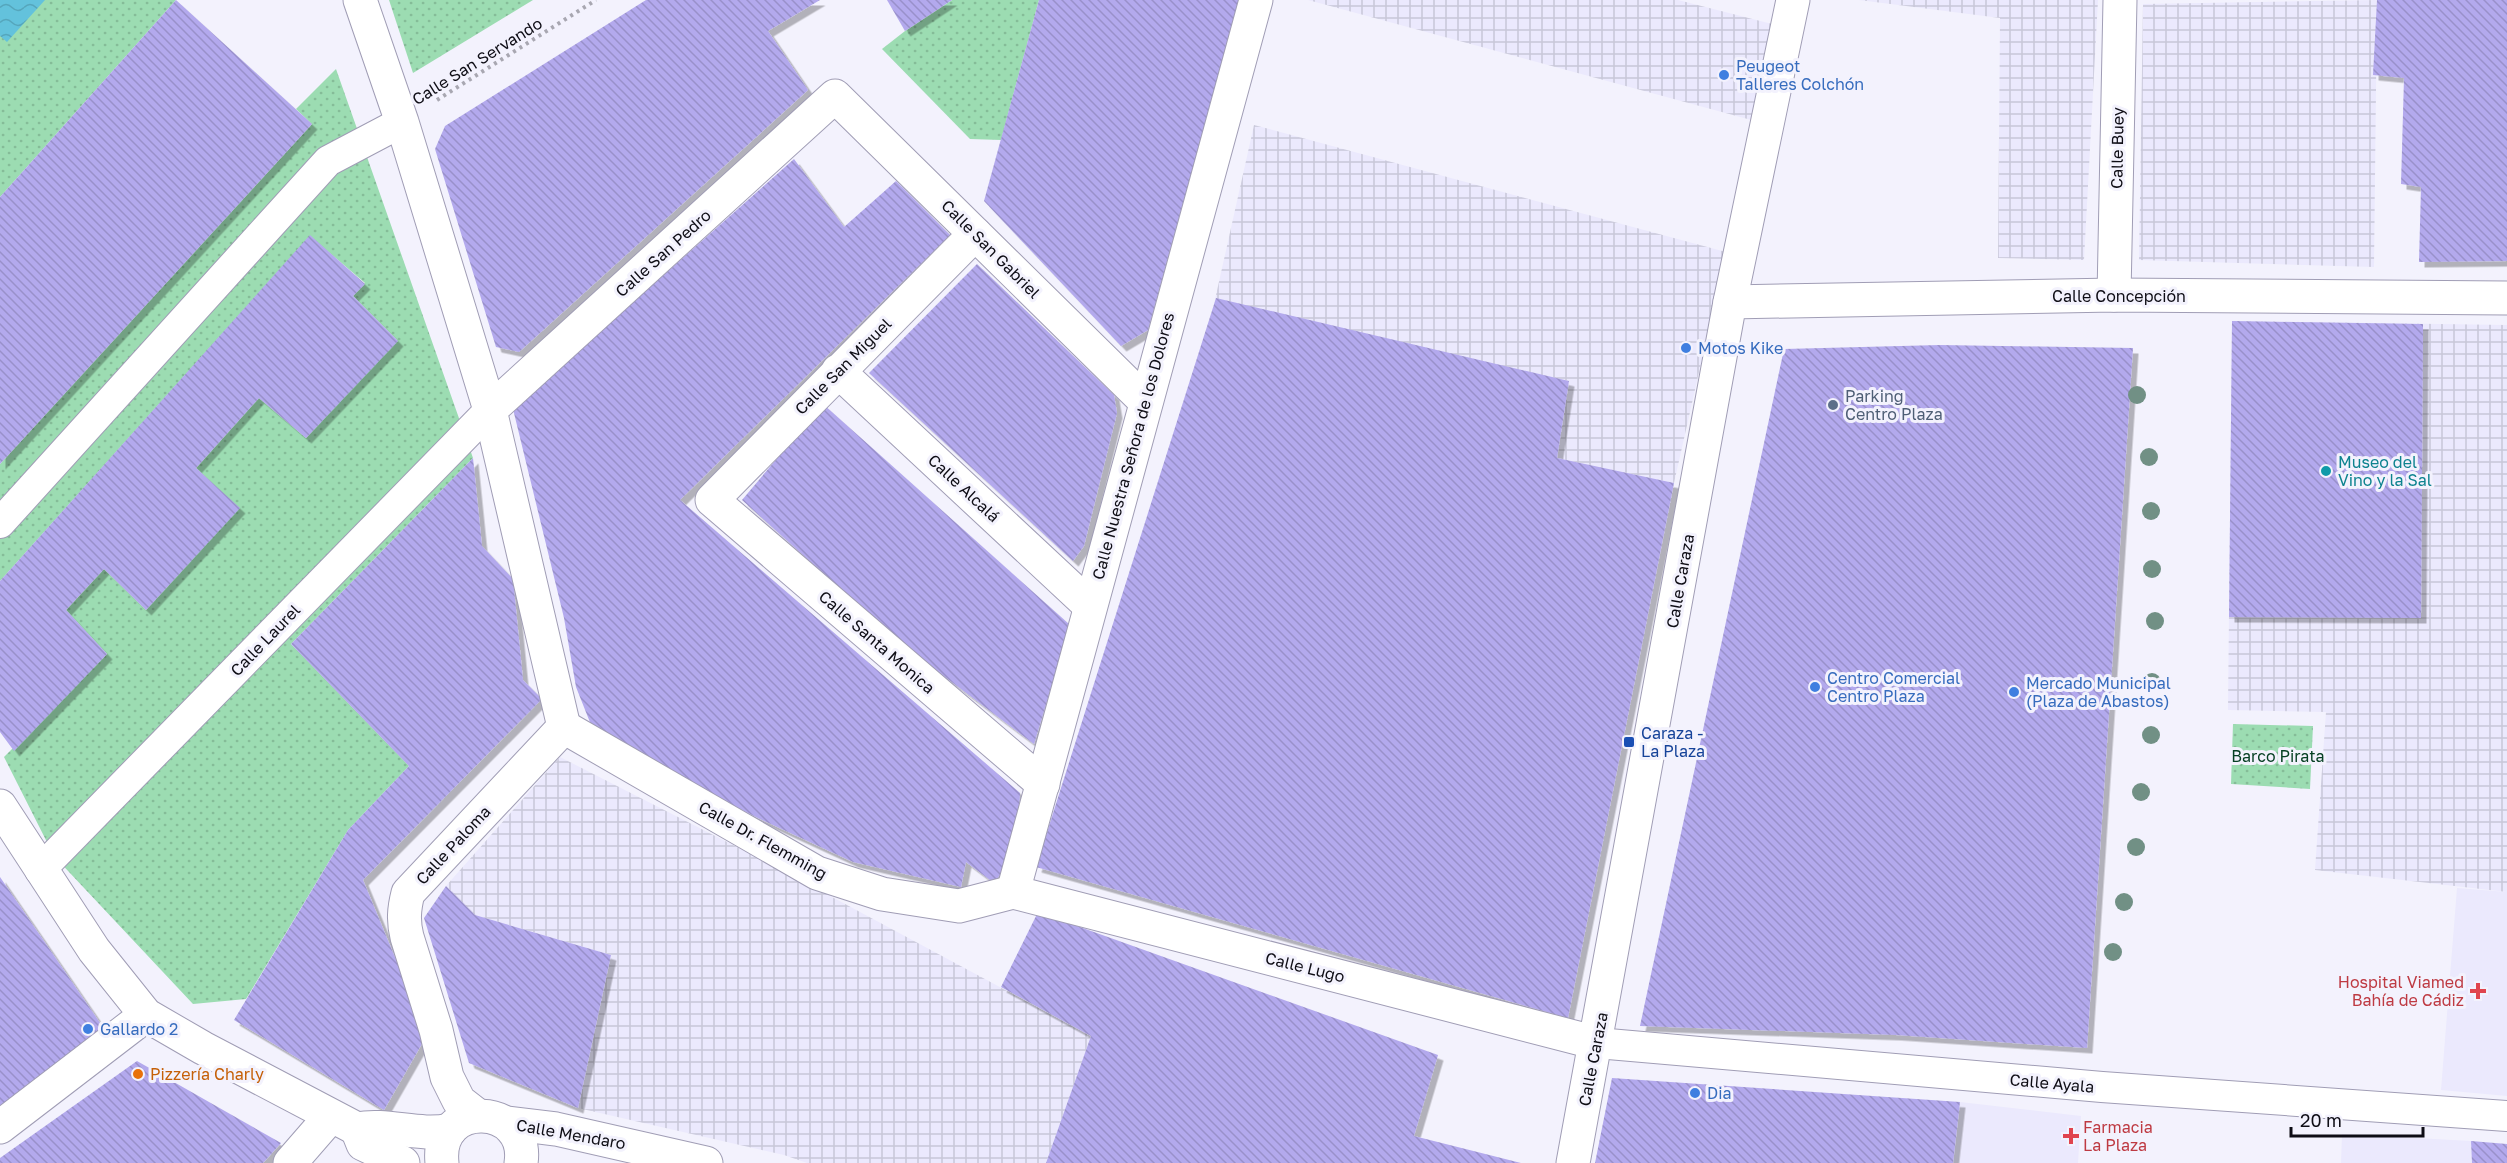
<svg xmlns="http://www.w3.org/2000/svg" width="2507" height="1163" viewBox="0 0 2507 1163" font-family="'Golos Text',sans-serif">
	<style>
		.built { fill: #ebe9fd }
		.industrial { fill: url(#industrial-grid) }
		.park { fill: url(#park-dots) }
		.water { fill: url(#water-waves) }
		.building { fill: url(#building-back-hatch); filter: url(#shadow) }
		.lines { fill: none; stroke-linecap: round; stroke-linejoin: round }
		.pedestrian-casing { stroke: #a09db5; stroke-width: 32 }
		.minor-casing { stroke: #a09db5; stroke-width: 35 }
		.tertiary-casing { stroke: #a09db5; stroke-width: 35 }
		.path { stroke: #a8a7b1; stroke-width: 4; stroke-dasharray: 3 4.5; stroke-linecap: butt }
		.pedestrian { stroke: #fff; stroke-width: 30 }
		.minor { stroke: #fff; stroke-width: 33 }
		.tertiary { stroke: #fff; stroke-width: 33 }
		.tree { fill: #719085 }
		.shop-dot { fill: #3f7fe0; stroke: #f3f2fd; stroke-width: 2 }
		.service-dot { fill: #5c6f8a; stroke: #f3f2fd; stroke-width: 2 }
		.culture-dot { fill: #0f9aa8; stroke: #f3f2fd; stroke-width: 2 }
		.transit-dot { fill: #1a4fb4; stroke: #f3f2fd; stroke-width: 2 }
		.health-dot { fill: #e0444e; stroke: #f3f2fd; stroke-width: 2 }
		.food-dot { fill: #e8710a; stroke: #f3f2fd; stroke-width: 2 }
		.labels { text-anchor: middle; stroke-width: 6; stroke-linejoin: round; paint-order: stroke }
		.street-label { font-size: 16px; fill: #0e0d15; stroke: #f3f2fd }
		.shop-label { font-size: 16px; fill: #366cbe; stroke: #f3f2fd; text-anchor: start }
		.service-label { font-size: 16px; fill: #4e5e75; stroke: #f3f2fd; text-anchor: start }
		.culture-label { font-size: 16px; fill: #0d838f; stroke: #f3f2fd; text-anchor: start }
		.transit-label { font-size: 16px; fill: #164399; stroke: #f3f2fd; text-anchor: start }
		.park-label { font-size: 16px; fill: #064023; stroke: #f3f2fd }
		.health-label { font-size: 16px; fill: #be3a42; stroke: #f3f2fd; text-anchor: end }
		.food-label { font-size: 16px; fill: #c56008; stroke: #f3f2fd; text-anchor: start }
	</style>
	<defs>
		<pattern id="industrial-grid" width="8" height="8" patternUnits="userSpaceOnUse" patternTransform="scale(1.5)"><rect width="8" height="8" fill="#ebe9fd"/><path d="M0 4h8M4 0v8" fill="none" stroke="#c8c7d8"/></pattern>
		<pattern id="park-dots" width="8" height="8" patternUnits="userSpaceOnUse" patternTransform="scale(1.5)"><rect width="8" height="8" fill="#9cdcb2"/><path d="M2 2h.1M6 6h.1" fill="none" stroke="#85bc98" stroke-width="1.8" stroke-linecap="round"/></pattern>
		<pattern id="water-waves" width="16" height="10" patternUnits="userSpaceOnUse" patternTransform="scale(1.5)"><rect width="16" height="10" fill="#63c2dc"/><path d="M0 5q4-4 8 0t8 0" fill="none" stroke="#55a6bc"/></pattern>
		<pattern id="building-back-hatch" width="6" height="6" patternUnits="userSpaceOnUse" patternTransform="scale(1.5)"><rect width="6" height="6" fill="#b3a9ed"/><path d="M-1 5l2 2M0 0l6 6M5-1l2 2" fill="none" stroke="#9990ca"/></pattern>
		<filter id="shadow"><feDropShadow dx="5.5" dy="5.5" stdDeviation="0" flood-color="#0004"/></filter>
	</defs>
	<rect width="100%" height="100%" fill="#f3f2fd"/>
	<g class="built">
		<path d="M2457,888L2507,892V1096L2441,1090Z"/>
		<path d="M1960,1102L2081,1116L2078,1163H1953Z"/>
		<path d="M2342,1134L2471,1141L2472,1163H2341Z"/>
	</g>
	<g class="industrial">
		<path d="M1308,0H1678L1776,25L1755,121Z"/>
		<path d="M1859,0H2098L2084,260L1998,258L2000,18Z"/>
		<path d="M2377,0L2374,267L2139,260L2143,4Z"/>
		<path d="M1254,125L1726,252L1674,483L1557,458L1569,381L1214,304Z"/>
		<path d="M2232,321L2507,325V892L2315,870L2326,712L2228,710Z"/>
		<path d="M560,757L778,868L1091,1036L1046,1163H807L784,1155L578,1108L611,955L475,915L446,886Z"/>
	</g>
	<g class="park">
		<path d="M0,0H176L0,197Z"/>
		<path d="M389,0H533L413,73Z"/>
		<path d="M952,0H1039L1001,140L970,139L882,49L905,31Z"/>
		<path d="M336,69L473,458L291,644L409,766L348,830L246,999L193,1004L54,856L4,757L107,654L66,610L104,569L146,610L239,508L196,468L259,398L306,438L397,340L353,296L365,283L310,236L0,581V464L312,124L296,109Z"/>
		<path d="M2233,724L2313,726L2310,789L2231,784Z"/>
	</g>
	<path class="water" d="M0,0H45L7,42L0,36Z"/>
	<g class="building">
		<path d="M176,0L312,124L0,464V197Z"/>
		<path d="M646,0H820L768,31L808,90L519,352L496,347L435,149L445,126Z"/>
		<path d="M887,0H952L905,31Z"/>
		<path d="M1039,0H1239L1148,330L1121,346L984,201Z"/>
		<path d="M2377,0H2507V261L2419,262L2421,187L2401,184L2404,78L2373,75Z"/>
		<path d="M794,159L844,227L896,181L950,235L680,500L1020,793L1017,851L994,883L966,862L961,887L853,862L760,819L595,735L576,687L564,618L513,409Z"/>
		<path d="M310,235L365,284L353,296L398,341L306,438L259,398L196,468L240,508L146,610L104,569L66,610L107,654L14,751L0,732V581Z"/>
		<path d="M977,264L1114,395L1117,413L1084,546L1073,561L869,373Z"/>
		<path d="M1216,298L1569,381L1557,458L1674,483L1568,1018L1036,867Z"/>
		<path d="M2232,321L2423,324L2421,618L2229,617Z"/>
		<path d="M1940,345L2133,348L2087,1048L1896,1035L1640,1026L1784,349Z"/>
		<path d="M823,404L1070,625L1034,744L904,646L742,500Z"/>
		<path d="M473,458L482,546L513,579L523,680L542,699L363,880L427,1035L384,1110L234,1020L348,830L409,766L291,644Z"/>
		<path d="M0,877L109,1036L0,1110Z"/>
		<path d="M446,886L475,915L611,955L578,1108L469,1063L424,918Z"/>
		<path d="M1038,912L1438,1055L1414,1136L1521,1163H1046L1091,1036L1001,987Z"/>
		<path d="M137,1061L281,1143L263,1163H0V1158Z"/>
		<path d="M1612,1078L1960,1102L1953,1163H1595Z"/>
		<path d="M2471,1141L2507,1144V1163H2472Z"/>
	</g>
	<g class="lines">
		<g class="pedestrian-casing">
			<g id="pedestrian">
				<path d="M0,523L328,161L402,122"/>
				<path d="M40,870L490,410"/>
				<path d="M1597,1043L2102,1087L2507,1116"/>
			</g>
		</g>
		<g class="minor-casing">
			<g id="minor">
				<path d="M360,0L402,122L490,410L564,727"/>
				<path d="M975,234L712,500L1043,784"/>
				<path d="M2114,295L2120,0"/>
				<path d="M1730,302L1793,0"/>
				<path d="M838,371L1089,605"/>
				<path d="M490,410L835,96L1146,402"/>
				<path d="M564,727L817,873L882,894L959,906L1013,892"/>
				<path d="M0,806L94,950L146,1015L203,1048L357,1129C388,1123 419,1137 450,1130"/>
				<path d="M1013,892L1256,0"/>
				<path d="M1013,892L1597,1043"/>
				<path d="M477,1115L459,1101L447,1077L436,1030L407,937C403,921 404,909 408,893L564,727"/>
				<path d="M506,1123L556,1129L706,1163"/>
				<path d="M0,1127L146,1015"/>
				<path d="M357,1129L363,1144L403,1163"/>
				<path d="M290,1163L330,1117"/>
				<path d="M442,1163C435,1098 530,1103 521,1163"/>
			</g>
		</g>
		<g class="tertiary-casing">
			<path id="tertiary" d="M1573,1163L1730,302L2114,295L2507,298"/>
		</g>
		<path class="path" d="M437,100L596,0"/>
		<use href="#pedestrian" class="pedestrian"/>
		<use href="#minor" class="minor"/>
		<use href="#tertiary" class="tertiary"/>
	</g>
	<g class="tree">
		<circle cx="2137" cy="395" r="9"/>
		<circle cx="2149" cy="457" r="9"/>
		<circle cx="2151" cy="511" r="9"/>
		<circle cx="2152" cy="569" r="9"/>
		<circle cx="2155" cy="621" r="9"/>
		<circle cx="2152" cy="682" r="9"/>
		<circle cx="2151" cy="735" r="9"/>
		<circle cx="2141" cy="792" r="9"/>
		<circle cx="2136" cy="847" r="9"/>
		<circle cx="2124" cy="902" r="9"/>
		<circle cx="2113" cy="952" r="9"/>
	</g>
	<g class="shop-dot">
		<circle cx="1724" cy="75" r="6"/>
		<circle cx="1686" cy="348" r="6"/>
		<circle cx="1815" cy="687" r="6"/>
		<circle cx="2014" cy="692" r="6"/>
		<circle cx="88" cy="1029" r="6"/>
		<circle cx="1695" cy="1093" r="6"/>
	</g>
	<circle class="service-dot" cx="1833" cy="405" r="6"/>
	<circle class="culture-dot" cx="2326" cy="471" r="6"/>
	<rect class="transit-dot" x="1623" y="736" width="12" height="12" rx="3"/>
	<g class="health-dot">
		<path d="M2475 982h6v6h6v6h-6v6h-6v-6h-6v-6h6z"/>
		<path d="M2068 1127h6v6h6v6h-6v6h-6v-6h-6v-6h6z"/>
	</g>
	<circle class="food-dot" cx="138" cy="1074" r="6"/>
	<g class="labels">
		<g class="street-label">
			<text transform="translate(477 61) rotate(-32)" y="6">Calle San Servando</text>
			<text transform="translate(2117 148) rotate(-89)" y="6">Calle Buey</text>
			<text transform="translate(991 249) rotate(45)" y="6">Calle San Gabriel</text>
			<text transform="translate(663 253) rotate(-42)" y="6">Calle San Pedro</text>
			<text x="2119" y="302">Calle Concepción</text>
			<text transform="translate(843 366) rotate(-45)" y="6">Calle San Miguel</text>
			<text transform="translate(1133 446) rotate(-75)" y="6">Calle Nuestra Señora de los Dolores</text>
			<text transform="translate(964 488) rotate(43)" y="6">Calle Alcalá</text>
			<text transform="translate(1680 581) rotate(-80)" y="6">Calle Caraza</text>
			<text transform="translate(265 640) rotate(-46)" y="6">Calle Laurel</text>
			<text transform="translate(877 642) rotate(41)" y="6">Calle Santa Monica</text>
			<text transform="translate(763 840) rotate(29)" y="6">Calle Dr. Flemming</text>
			<text transform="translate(453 845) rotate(-47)" y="6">Calle Paloma</text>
			<text transform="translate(1305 967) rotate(14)" y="6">Calle Lugo</text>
			<text transform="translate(1593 1059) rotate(-79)" y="6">Calle Caraza</text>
			<text transform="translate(2052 1083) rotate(5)" y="6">Calle Ayala</text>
			<text transform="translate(571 1134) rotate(10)" y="6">Calle Mendaro</text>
		</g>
		<g class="shop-label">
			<text x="1736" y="72">Peugeot<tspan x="1736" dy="18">Talleres Colchón</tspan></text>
			<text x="1698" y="354">Motos Kike</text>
			<text x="1827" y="684">Centro Comercial<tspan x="1827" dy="18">Centro Plaza</tspan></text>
			<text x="2026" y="689">Mercado Municipal<tspan x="2026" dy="18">(Plaza de Abastos)</tspan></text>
			<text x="100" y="1035">Gallardo 2</text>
			<text x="1707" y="1099">Dia</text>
		</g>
		<g class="service-label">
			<text x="1845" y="402">Parking<tspan x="1845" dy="18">Centro Plaza</tspan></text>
		</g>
		<g class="culture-label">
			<text x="2338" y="468">Museo del<tspan x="2338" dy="18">Vino y la Sal</tspan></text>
		</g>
		<g class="transit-label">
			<text x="1641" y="739">Caraza -<tspan x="1641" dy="18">La Plaza</tspan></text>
		</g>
		<g class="park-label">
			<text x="2278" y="762">Barco Pirata</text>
		</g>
		<g class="health-label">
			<text x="2464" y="988">Hospital Viamed<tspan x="2464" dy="18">Bahía de Cádiz</tspan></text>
			<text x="2083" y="1133" text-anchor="start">Farmacia<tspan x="2083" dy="18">La Plaza</tspan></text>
		</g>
		<g class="food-label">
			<text x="150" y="1080">Pizzería Charly</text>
		</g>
	</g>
	<path d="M2291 1127v9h132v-9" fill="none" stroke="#0e0d15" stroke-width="3"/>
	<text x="2300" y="1127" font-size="18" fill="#0e0d15" stroke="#f3f2fd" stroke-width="4.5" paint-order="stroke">20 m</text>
</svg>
